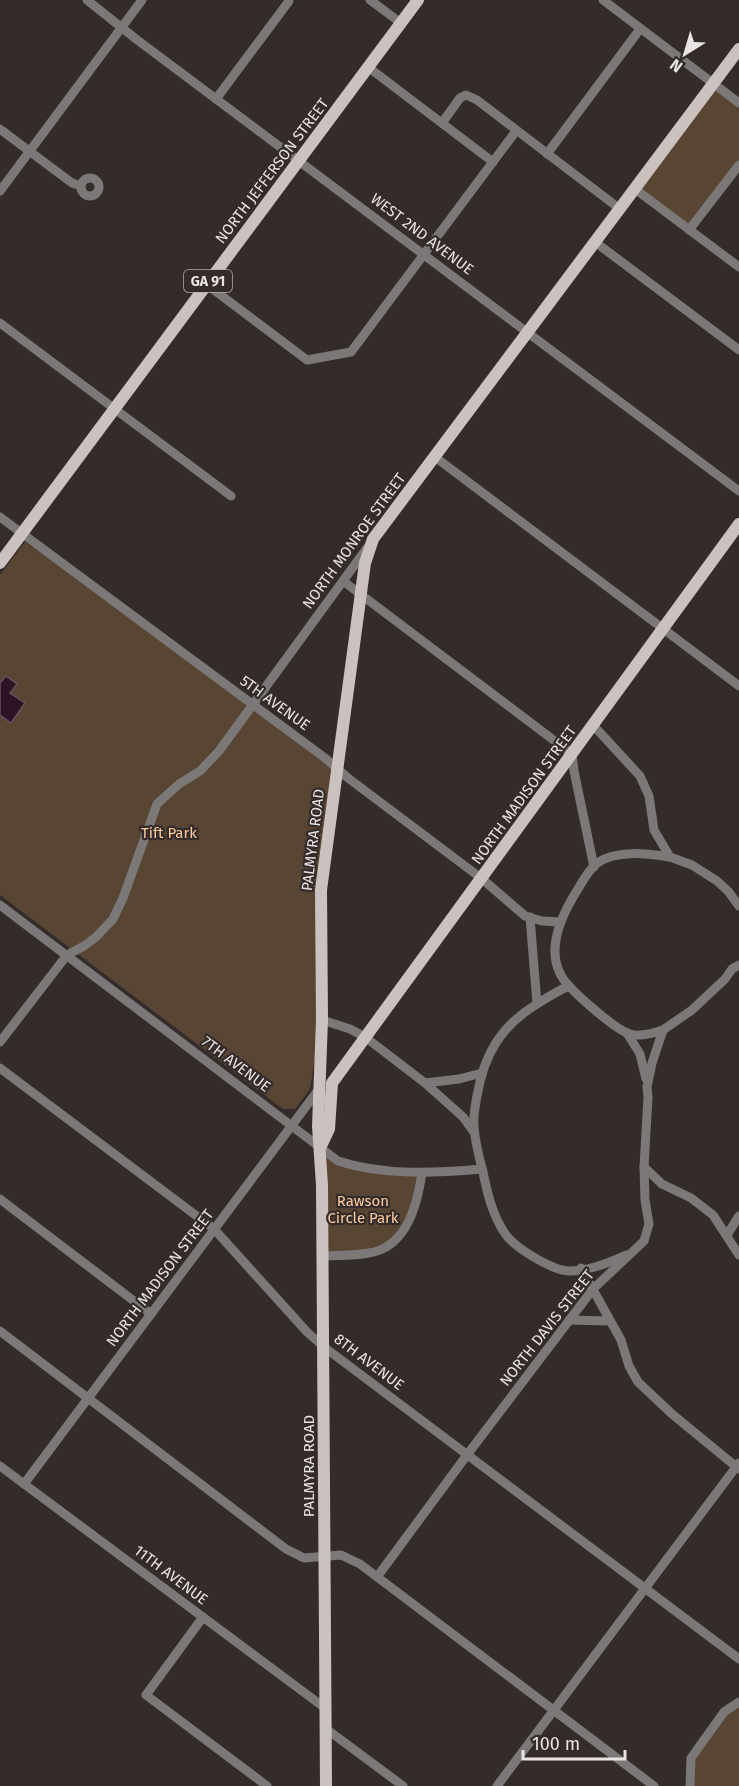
<svg xmlns="http://www.w3.org/2000/svg" width="739" height="1786" viewBox="0 0 739 1786" font-family="'Fira Sans',sans-serif">
	<style>
		.green { fill: #594533 }
		.water { fill: #2c1325; stroke: #65515e; stroke-width: 1.5 }
		.lines { fill: none; stroke-linecap: round; stroke-linejoin: round }
		.minor { stroke: #7c7877; stroke-width: 9 }
		.major { stroke: #cbc2bf; stroke-width: 12 }
		.labels { text-anchor: middle; stroke-width: 4.5; stroke-linejoin: round; paint-order: stroke }
		.shield { fill: #342c2b; stroke: #b3acac; stroke-width: 1.5 }
		.shield-label { font-size: 14px; font-weight: bold; fill: #e9e3e3 }
		.street-label { font-size: 15px; fill: #e9e3e3; stroke: #342c2b }
		.park-label { font-size: 15px; fill: #fccb9f; stroke: #342c2b }
	</style>
	<rect width="100%" height="100%" fill="#342c2b"/>
	<g class="green">
		<path d="M713,84L739,103V165L689,229L636,188Z"/>
		<path d="M25,542L115,604L336,769L320,890L321,1021L310,1089L295,1109H283L0,895V575Z"/>
		<path d="M321,1149L338,1161L421,1173L403,1229L382,1248L322,1255Z"/>
		<path d="M739,1703V1786H691L690,1766L725,1712Z"/>
	</g>
	<path class="water" d="M6,676L17,684L10,693L25,703L11,723L0,715V683Z"/>
	<g class="lines">
		<g class="minor">
			<path d="M87,0L136,39L739,491"/>
			<path d="M370,0L401,23"/>
			<path d="M603,0L739,103"/>
			<path d="M368,67L493,162"/>
			<path d="M216,99L289,1"/>
			<path d="M442,123L460,98L466,95L477,100L620,209"/>
			<path d="M0,129L72,183L81,186"/>
			<path d="M547,154L640,29"/>
			<circle cx="90" cy="187" r="9"/>
			<path d="M635,189L739,267"/>
			<path d="M0,191L142,0"/>
			<path d="M689,230L739,165"/>
			<path d="M595,242L739,350"/>
			<path d="M206,284L307,360L351,352L516,131"/>
			<path d="M0,323L231,496"/>
			<path d="M435,457L739,686"/>
			<path d="M0,517L325,758L348,778L481,878L525,916L542,921L559,922"/>
			<path d="M343,581L572,754L574,771L594,867"/>
			<path d="M593,725L640,776L649,796L654,830L670,857L692,865L717,881L728,891L739,906"/>
			<path d="M0,905L338,1161C384,1176 435,1173 482,1169"/>
			<path d="M530,917L537,1004"/>
			<path d="M569,986C541,957 560,917 578,889C583,880 590,869 597,863C617,849 649,854 670,857"/>
			<path d="M322,1020L350,1029L365,1037L425,1083L459,1079L482,1073"/>
			<path d="M627,1033L640,1054L646,1079"/>
			<path d="M0,1042L67,955L84,946L96,937L113,919L123,898L157,804L179,784L200,771L219,751L367,548"/>
			<path d="M0,1068L214,1229L307,1332L324,1347L739,1659"/>
			<path d="M425,1083L463,1117L474,1132"/>
			<path d="M644,1167L662,1184L691,1198L713,1215L739,1255"/>
			<path d="M0,1199L151,1314"/>
			<path d="M727,1235L739,1216"/>
			<path d="M626,1255C611,1262 587,1271 569,1271C551,1270 513,1247 504,1232C492,1214 487,1192 483,1172C479,1157 475,1142 474,1127C473,1117 475,1106 477,1096C484,1054 501,1026 537,1004C548,997 557,991 569,986C579,997 617,1031 630,1034C639,1037 654,1033 663,1030"/>
			<path d="M322,1256C337,1255 353,1256 369,1253C407,1247 417,1205 422,1173"/>
			<path d="M581,1268L621,1340L629,1366L638,1382L672,1414L739,1469"/>
			<path d="M569,1320L610,1321"/>
			<path d="M0,1331L286,1549L304,1558L341,1555L360,1564L654,1786"/>
			<path d="M0,1466L325,1708"/>
			<path d="M24,1484L319,1089"/>
			<path d="M377,1577L467,1455L593,1289L644,1241L649,1224L645,1200L644,1167L648,1097L647,1087L652,1063L663,1030L692,1010L725,979L732,969L739,965"/>
			<path d="M203,1617L146,1695L267,1786"/>
			<path d="M325,1728L403,1786"/>
			<path d="M497,1786L739,1463"/>
			<path d="M690,1786L691,1758L724,1712L739,1702"/>
		</g>
		<g class="major">
			<path d="M0,563L418,0"/>
			<path d="M321,1146L329,1129L332,1083L739,524"/>
			<path d="M326,1786L322,1185L318,1126L322,1020L321,890L365,563L373,539L739,49"/>
		</g>
	</g>
	<g class="labels">
		<rect class="shield" x="184" y="270" width="48" height="22" rx="4.5"/>
		<g class="shield-label">
			<text x="208" y="286">GA 91</text>
		</g>
		<g class="street-label">
			<text transform="translate(272 171) rotate(-53)" y="5">NORTH JEFFERSON STREET</text>
			<text transform="translate(422 234) rotate(37)" y="5">WEST 2ND AVENUE</text>
			<text transform="translate(354 541) rotate(-54)" y="5">NORTH MONROE STREET</text>
			<text transform="translate(275 703) rotate(36)" y="5">5TH AVENUE</text>
			<text transform="translate(524 795) rotate(-54)" y="5">NORTH MADISON STREET</text>
			<text transform="translate(313 840) rotate(-83)" y="5">PALMYRA ROAD</text>
			<text transform="translate(236 1064) rotate(37)" y="5">7TH AVENUE</text>
			<text transform="translate(160 1278) rotate(-53)" y="5">NORTH MADISON STREET</text>
			<text transform="translate(547 1328) rotate(-52)" y="5">NORTH DAVIS STREET</text>
			<text transform="translate(369 1362) rotate(37)" y="5">8TH AVENUE</text>
			<text transform="translate(309 1466) rotate(-90)" y="5">PALMYRA ROAD</text>
			<text transform="translate(171 1575) rotate(37)" y="5">11TH AVENUE</text>
		</g>
		<g class="park-label">
			<text x="169" y="838">Tift Park</text>
			<text x="363" y="1206">Rawson<tspan x="363" dy="17">Circle Park</tspan></text>
		</g>
	</g>
	<g transform="translate(685 54) rotate(217)" stroke="#342c2b" stroke-width="4.5" paint-order="stroke">
	<path d="M0-4.5L10 22L0 15L-10 22Z" fill="#e9e3e3"/>
	<text y="-9" font-size="16" font-weight="bold" text-anchor="middle" fill="#e9e3e3">N</text>
	</g>
	<path d="M523 1750v9h102v-9" fill="none" stroke="#e9e3e3" stroke-width="3"/>
	<text x="532" y="1750" font-size="18" fill="#e9e3e3" stroke="#342c2b" stroke-width="4.5" paint-order="stroke">100 m</text>
</svg>
